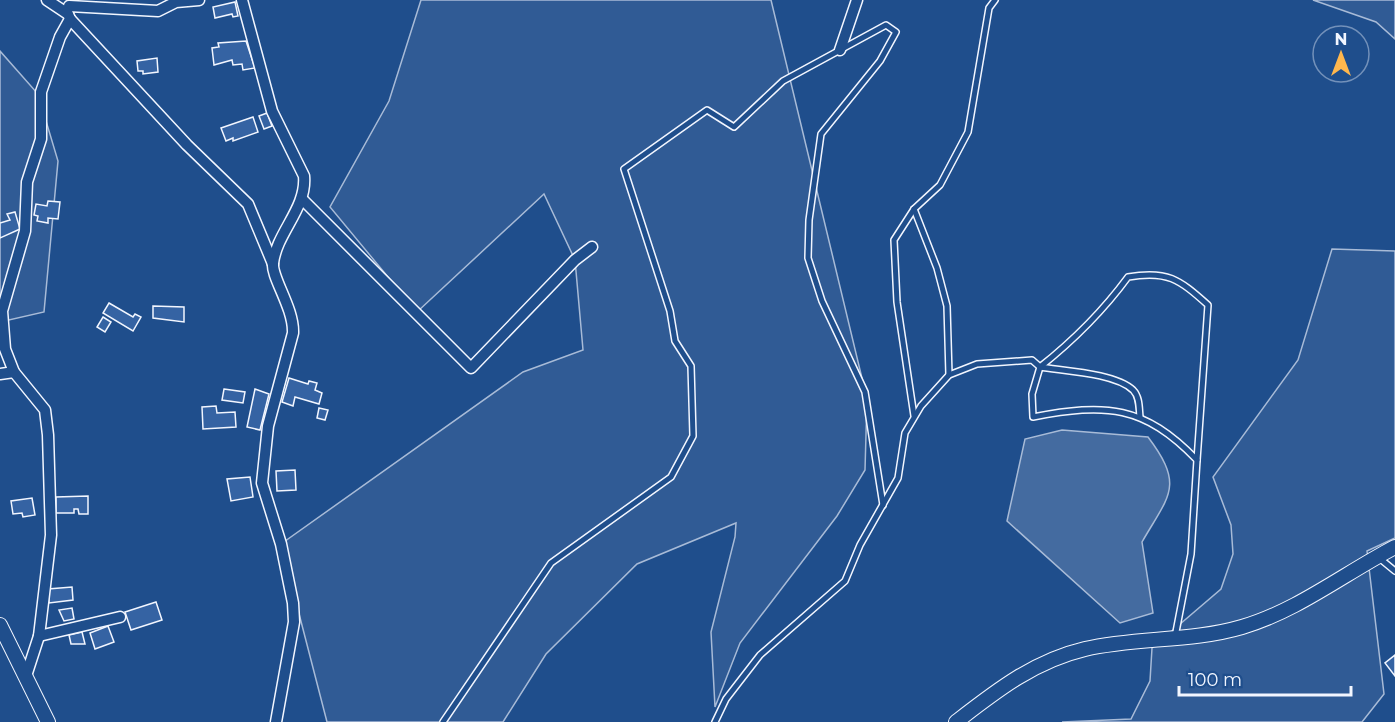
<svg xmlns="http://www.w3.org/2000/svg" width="1395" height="722" viewBox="0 0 1395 722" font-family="Montserrat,sans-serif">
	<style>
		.built { fill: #305b95; stroke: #a8bbd7; stroke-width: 1.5 }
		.water { fill: #446ba0; stroke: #a8bbd7; stroke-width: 1.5 }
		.building { fill: #3563a3; stroke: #f2f6ff; stroke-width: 1.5 }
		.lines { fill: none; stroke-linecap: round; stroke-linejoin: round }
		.service-casing { stroke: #f2f6ff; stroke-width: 8 }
		.minor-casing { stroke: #f2f6ff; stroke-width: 13 }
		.tertiary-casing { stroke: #f2f6ff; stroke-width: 16 }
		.service { stroke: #1f4e8c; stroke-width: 5 }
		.minor { stroke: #1f4e8c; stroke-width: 10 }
		.tertiary { stroke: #1f4e8c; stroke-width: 14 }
	</style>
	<rect width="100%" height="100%" fill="#1f4e8c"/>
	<g class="built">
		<path d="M421,0H771L867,399L865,470L837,516L740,643L715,707L711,632L735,537L736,523L637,564L546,654L503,722H327L281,544L523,372L583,350L575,260L544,194L417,312L330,207L389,101Z"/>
		<path d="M1313,0H1395V39L1376,22Z"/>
		<path d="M0,51L38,94L58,161L44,312L0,322Z"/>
		<path d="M1332,249L1395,251V538L1367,551L1384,694L1362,722H1062L1131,719L1150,681L1152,648L1221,589L1233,554L1231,525L1213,477L1298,360Z"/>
	</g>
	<path class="water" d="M1062,430L1148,437C1185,486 1169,495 1142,542L1153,613L1120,623L1007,521L1025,439Z"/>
	<g class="building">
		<path d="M235,2L238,16L233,17L232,14L215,18L213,7Z"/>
		<path d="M246,41L255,68L243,70L242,64L233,65L232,60L214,65L212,48L219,47L218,43Z"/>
		<path d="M157,58L158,72L143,74V71H138L137,61Z"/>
		<path d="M267,113L272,126L264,129L259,116Z"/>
		<path d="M253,117L258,132L233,141V138L226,141L221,128Z"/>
		<path d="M48,201L60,202L58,219L48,218V223L37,221L38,216L34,215L36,204L47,206Z"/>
		<path d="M15,212L20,229L0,238V223L10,220L7,214Z"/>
		<path d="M109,303L133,317L135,314L141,317L133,331L103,313Z"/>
		<path d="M153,306L184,307V322L153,318Z"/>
		<path d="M103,317L111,322L105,332L97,327Z"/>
		<path d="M289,378L308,384L309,381L317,383L315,390L322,393L319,404L295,397L293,406L282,402Z"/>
		<path d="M224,389L245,392L243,403L222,400Z"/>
		<path d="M255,389L269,394L260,430L247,427Z"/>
		<path d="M216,406L217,413L235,412L236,427L203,429L202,407Z"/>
		<path d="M319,408L328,410L325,420L317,418Z"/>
		<path d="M295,470L296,490L277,491L276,471Z"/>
		<path d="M250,477L253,497L231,501L227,479Z"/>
		<path d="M88,496V514H79L78,509H74V513H56V497Z"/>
		<path d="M32,498L35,515L23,517L22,513L13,514L11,501Z"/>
		<path d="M72,587L73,600L49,603L48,589Z"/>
		<path d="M156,602L162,620L131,630L125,612Z"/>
		<path d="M72,608L74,619L64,621L59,610Z"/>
		<path d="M108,626L114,642L95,649L90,633Z"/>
		<path d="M82,632L85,644H71L69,635Z"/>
		<path d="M1395,655V676L1385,663Z"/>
	</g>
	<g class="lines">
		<g class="service-casing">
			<g id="service">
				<path d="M914,209L937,268L947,306L949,375"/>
				<path d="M1040,367C1074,340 1103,311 1128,277C1167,270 1179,279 1208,305L1197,460"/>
				<path d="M1040,367C1064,371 1115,373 1133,390C1140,397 1139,409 1140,417"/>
				<path d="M914,416L897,302L894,240L914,209L940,185L968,132L989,8L995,0"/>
				<path d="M1378,557L1395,571"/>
				<path d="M443,722L551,563L671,477L693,436L691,366L675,341L670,311L624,169L707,110L734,127L783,81L886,25L896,32L880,61L821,134L809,220L808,258L822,301L865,392L883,505"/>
				<path d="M715,722L726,699L760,655L845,581L860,545L898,478L905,433L921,406L949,375L977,364L1032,360L1040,367L1032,394L1033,417C1106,403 1144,405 1197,460L1191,554L1175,637"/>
			</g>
		</g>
		<g class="minor-casing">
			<g id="minor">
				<path d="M242,0L272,111L304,176C307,208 277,232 273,263C271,277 294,308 293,333L268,426L262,483L281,544L293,603L294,622L276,722"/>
				<path d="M69,6L158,11L176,2L199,0"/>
				<path d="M70,19L187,145L248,204L273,264"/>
				<path d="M840,50L857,0"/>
				<path d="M302,199L471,368L575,260L592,247"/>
				<path d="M0,374L14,372"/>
				<path d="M39,636L120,617"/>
				<path d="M26,676L39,636L51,535L48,435L45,410L14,372L5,349L2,311L25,231L27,182L41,139V92L60,37L70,19L68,14L47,0"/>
			</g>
		</g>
		<g class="tertiary-casing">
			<g id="tertiary">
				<path d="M0,625L48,722"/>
				<path d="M956,722C996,691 1034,661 1085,649C1137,637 1191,642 1242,627C1297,611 1345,573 1395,547"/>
			</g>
		</g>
		<use href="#service" class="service"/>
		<use href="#minor" class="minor"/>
		<use href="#tertiary" class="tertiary"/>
	</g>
	<g transform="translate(1341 54)"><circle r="28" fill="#1f4e8c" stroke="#7391ba" stroke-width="1.5"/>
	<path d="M0-4.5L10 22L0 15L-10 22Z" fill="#ffb74d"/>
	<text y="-9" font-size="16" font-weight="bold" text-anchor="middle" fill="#f2f6ff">N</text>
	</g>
	<path d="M1179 686v9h172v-9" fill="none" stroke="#f2f6ff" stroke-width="3"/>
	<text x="1188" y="686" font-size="18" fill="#f2f6ff" stroke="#1f4e8c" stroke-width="4.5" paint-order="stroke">100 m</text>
</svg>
